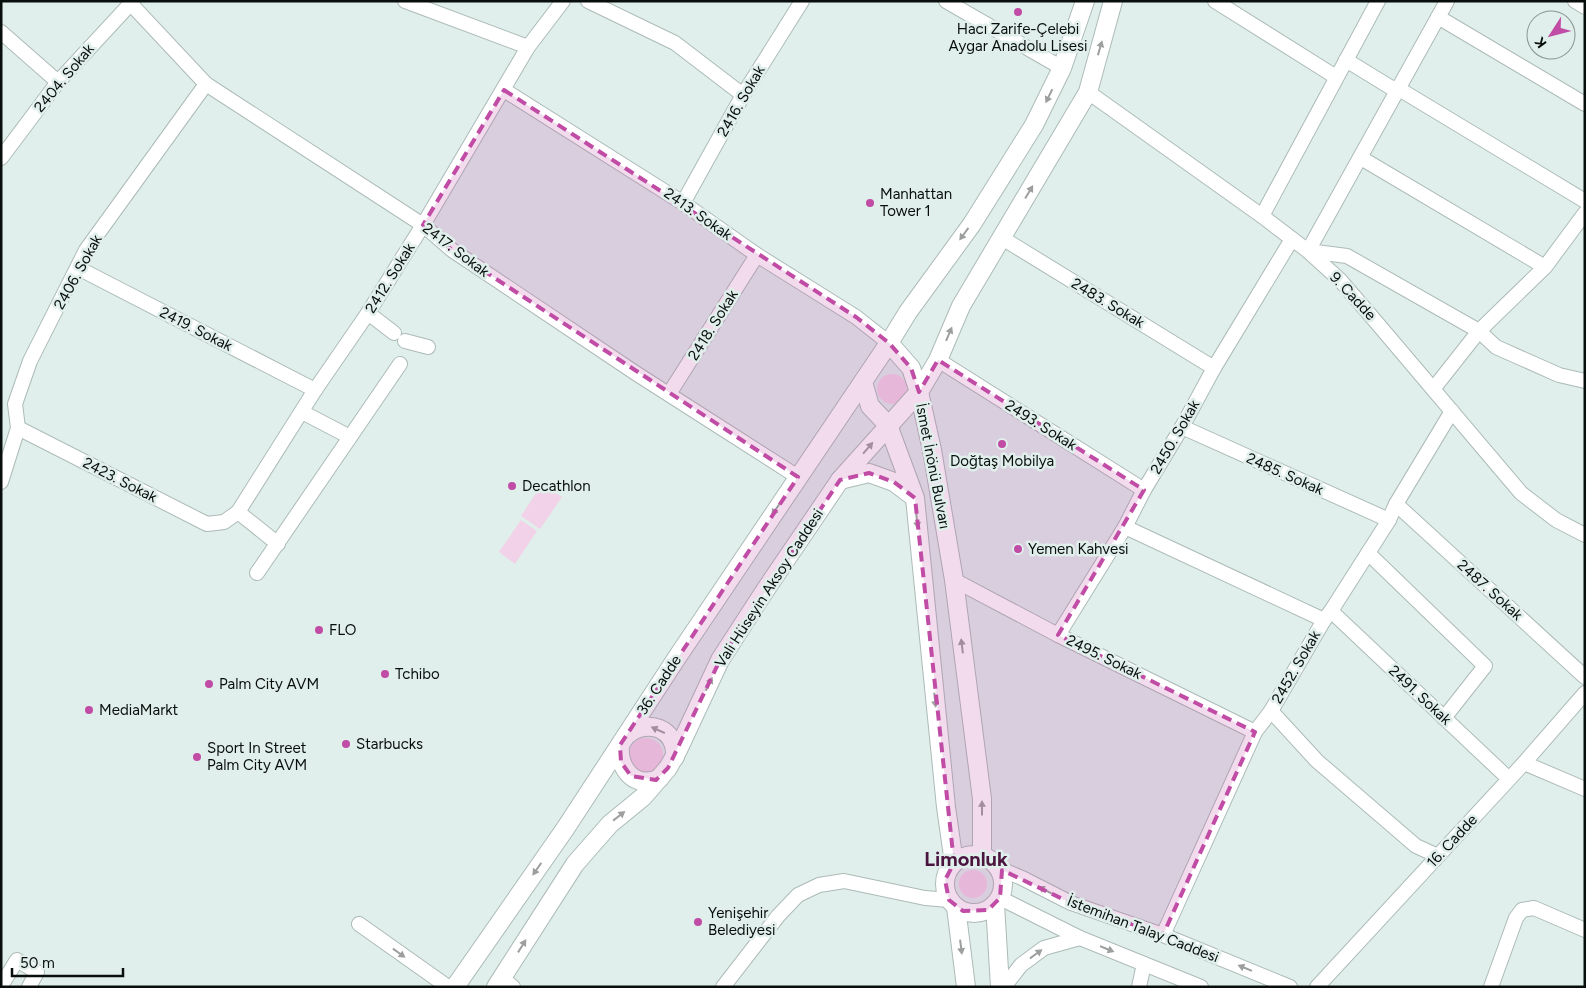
<svg xmlns="http://www.w3.org/2000/svg" width="1586" height="988" viewBox="0 0 1586 988" font-family="Figtree,sans-serif">
	<style>
		.green { fill: #f2d2e8 }
		.lines { fill: none; stroke-linecap: round; stroke-linejoin: round }
		.minor-casing { stroke: #acbbb7; stroke-width: 16 }
		.major-casing { stroke: #acbbb7; stroke-width: 20 }
		.minor { stroke: #fff; stroke-width: 14 }
		.major { stroke: #fff; stroke-width: 18 }
		.oneway { fill: #9c9f9e }
		.marked { fill: #c04ca5; fill-opacity: 0.2; stroke: #c04ca5; stroke-width: 4; stroke-dasharray: 10 6; stroke-linejoin: round }
		.poi-dot { fill: #c04ca5; stroke: #e0efeb; stroke-width: 2 }
		.labels { text-anchor: middle; stroke-width: 5; stroke-linejoin: round; paint-order: stroke }
		.poi-label { font-size: 15px; fill: #080e0c; stroke: #e0efeb; text-anchor: start }
		.street-label { font-size: 15px; fill: #080e0c; stroke: #e0efeb }
		.district-label { font-size: 20px; font-weight: bold; fill: #4b143f; stroke: #e0efeb }
	</style>
	<rect width="100%" height="100%" fill="#e0efeb"/>
	<g class="green">
		<circle cx="892" cy="389" r="15"/>
		<path d="M542,484L562,497L540,529L521,516Z"/>
		<path d="M521,520L537,531L515,564L499,552Z"/>
		<circle cx="646" cy="755" r="17"/>
		<circle cx="973" cy="884" r="14"/>
	</g>
	<g class="lines">
		<g class="minor-casing">
			<g id="minor">
				<path d="M405,1L528,47"/>
				<path d="M588,1L675,43L743,95"/>
				<path d="M946,1L1062,68"/>
				<path d="M1215,1L1336,77"/>
				<path d="M1447,1L1308,251L1347,256L1479,331L1496,347L1559,375L1585,381"/>
				<path d="M1575,1L1585,7"/>
				<path d="M130,3L206,84L423,225L452,250L637,374L798,477"/>
				<path d="M1438,17L1585,104"/>
				<path d="M1,32L58,82"/>
				<path d="M1346,60L1390,87L1399,89L1585,201"/>
				<path d="M504,90L683,203L757,255L856,317L889,343"/>
				<path d="M1088,92L1262,216L1308,251L1340,280L1377,323L1521,493L1556,520L1585,535"/>
				<path d="M1,158L58,82L133,1"/>
				<path d="M1361,158L1545,267"/>
				<path d="M683,203L743,95L802,1"/>
				<path d="M1262,216L1378,1"/>
				<path d="M1002,238L1214,368"/>
				<path d="M78,268L315,390"/>
				<path d="M368,313L394,333"/>
				<path d="M405,341L428,347"/>
				<path d="M938,360L1144,490"/>
				<path d="M1434,388L1479,331L1545,267L1585,213"/>
				<path d="M669,394L757,255"/>
				<path d="M302,412L350,437"/>
				<path d="M1182,427L1389,520"/>
				<path d="M18,428L207,524L224,522L238,512L315,390L368,313L423,225L528,47L563,1"/>
				<path d="M1,482L18,428L15,404L30,361L86,250L206,84"/>
				<path d="M1396,504L1585,677"/>
				<path d="M238,512L278,544"/>
				<path d="M1125,527L1324,620"/>
				<path d="M1368,553L1485,666L1444,718"/>
				<path d="M257,573L400,364"/>
				<path d="M954,580L1058,635L1255,732"/>
				<path d="M1331,611L1509,779"/>
				<path d="M1058,635L1125,527L1144,490L1182,427L1214,368L1292,239"/>
				<path d="M1271,711L1317,761L1416,846L1438,856"/>
				<path d="M1524,763L1585,789"/>
				<path d="M998,868L1022,878L1071,903L1163,935L1290,987"/>
				<path d="M1000,898L1080,938L1201,987"/>
				<path d="M359,924L448,987"/>
				<path d="M1163,935L1255,732L1271,711L1324,620L1331,611L1389,520L1396,504L1452,411"/>
				<path d="M502,978L513,987"/>
				<path d="M1,986L17,960L37,972L29,987"/>
				<path d="M723,987L778,916L798,895L819,885L844,881L925,898L949,900"/>
				<path d="M1004,987L1021,965L1044,948L1080,938"/>
				<path d="M1139,987L1144,964"/>
				<path d="M1317,987L1524,763L1585,693"/>
				<path d="M1491,987L1516,918L1522,910L1534,908L1585,930"/>
			</g>
		</g>
		<g class="major-casing">
			<g id="major">
				<path d="M889,343L911,368L919,392L932,450L954,580L982,799V856"/>
				<path d="M863,382L870,406L888,425L915,498L946,807L954,863"/>
				<path d="M840,480L869,473L894,482L914,497"/>
				<path d="M627,735C647,718 677,728 675,757"/>
				<path d="M620,745C618,769 635,790 660,778"/>
				<circle cx="974" cy="884" r="29"/>
				<path d="M995,904L1000,987"/>
				<path d="M956,907L966,987"/>
				<path d="M455,987L565,829L678,656L889,343L908,312L972,224L1034,125L1062,68L1085,1"/>
				<path d="M496,987L575,864L610,824L643,797L668,768L678,750L720,660L766,589L840,480L919,392L938,360L961,306L1088,92L1113,1"/>
			</g>
		</g>
		<use href="#minor" class="minor"/>
		<use href="#major" class="major"/>
	</g>
	<defs><path id="oneway-solid" d="M-6-.8H1V-3.2L6.5 0L1 3.2V.8H-6Z" transform="scale(1.25)"/></defs>
	<g class="oneway">
		<use href="#oneway-solid" transform="translate(1100 48) rotate(-74)"/>
		<use href="#oneway-solid" transform="translate(1049 96) rotate(116)"/>
		<use href="#oneway-solid" transform="translate(1029 192) rotate(-59)"/>
		<use href="#oneway-solid" transform="translate(964 234) rotate(126)"/>
		<use href="#oneway-solid" transform="translate(949 334) rotate(-67)"/>
		<use href="#oneway-solid" transform="translate(868 448) rotate(-49)"/>
		<use href="#oneway-solid" transform="translate(776 509) rotate(124)"/>
		<use href="#oneway-solid" transform="translate(917 521) rotate(84)"/>
		<use href="#oneway-solid" transform="translate(962 646) rotate(-97)"/>
		<use href="#oneway-solid" transform="translate(709 684) rotate(-64)"/>
		<use href="#oneway-solid" transform="translate(935 700) rotate(84)"/>
		<use href="#oneway-solid" transform="translate(658 730) rotate(-156)"/>
		<use href="#oneway-solid" transform="translate(982 808) rotate(-90)"/>
		<use href="#oneway-solid" transform="translate(619 816) rotate(-38)"/>
		<use href="#oneway-solid" transform="translate(537 869) rotate(125)"/>
		<use href="#oneway-solid" transform="translate(1045 890) rotate(-152)"/>
		<use href="#oneway-solid" transform="translate(522 946) rotate(-58)"/>
		<use href="#oneway-solid" transform="translate(961 947) rotate(83)"/>
		<use href="#oneway-solid" transform="translate(1107 949) rotate(22)"/>
		<use href="#oneway-solid" transform="translate(399 953) rotate(36)"/>
		<use href="#oneway-solid" transform="translate(1036 954) rotate(-36)"/>
		<use href="#oneway-solid" transform="translate(1245 968) rotate(-158)"/>
	</g>
	<path class="marked" d="M504,90L856,317L889,343L911,368L919,392L938,360L1144,490L1058,635L1255,732L1163,935L1071,903L1002,870L1000,898L988,910L963,911L949,900L945,880L954,863L915,498L894,482L869,473L840,480L720,660L668,768L656,780L631,776L621,762L620,745L798,477L452,250L423,225Z"/>
	<g class="poi-dot">
		<circle cx="1018" cy="12" r="5"/>
		<circle cx="870" cy="203" r="5"/>
		<circle cx="1002" cy="444" r="5"/>
		<circle cx="512" cy="486" r="5"/>
		<circle cx="1018" cy="549" r="5"/>
		<circle cx="319" cy="630" r="5"/>
		<circle cx="385" cy="674" r="5"/>
		<circle cx="209" cy="684" r="5"/>
		<circle cx="89" cy="710" r="5"/>
		<circle cx="346" cy="744" r="5"/>
		<circle cx="197" cy="757" r="5"/>
		<circle cx="698" cy="922" r="5"/>
	</g>
	<g class="labels">
		<g class="poi-label">
			<text x="1018" y="34" text-anchor="middle">Hacı Zarife-Çelebi<tspan x="1018" dy="17">Aygar Anadolu Lisesi</tspan></text>
			<text x="880" y="199">Manhattan<tspan x="880" dy="17">Tower 1</tspan></text>
			<text x="1002" y="466" text-anchor="middle">Doğtaş Mobilya</text>
			<text x="522" y="491">Decathlon</text>
			<text x="1028" y="554">Yemen Kahvesi</text>
			<text x="329" y="635">FLO</text>
			<text x="395" y="679">Tchibo</text>
			<text x="219" y="689">Palm City AVM</text>
			<text x="99" y="715">MediaMarkt</text>
			<text x="356" y="749">Starbucks</text>
			<text x="207" y="753">Sport In Street<tspan x="207" dy="17">Palm City AVM</tspan></text>
			<text x="708" y="918">Yenişehir<tspan x="708" dy="17">Belediyesi</tspan></text>
		</g>
		<g class="street-label">
			<text transform="translate(64 78) rotate(-50)" y="5">2404. Sokak</text>
			<text transform="translate(741 101) rotate(-60)" y="5">2416. Sokak</text>
			<text transform="translate(698 214) rotate(35)" y="5">2413. Sokak</text>
			<text transform="translate(456 250) rotate(37)" y="5">2417. Sokak</text>
			<text transform="translate(78 272) rotate(-61)" y="5">2406. Sokak</text>
			<text transform="translate(390 278) rotate(-58)" y="5">2412. Sokak</text>
			<text transform="translate(1353 296) rotate(47)" y="5">9. Cadde</text>
			<text transform="translate(1108 303) rotate(31)" y="5">2483. Sokak</text>
			<text transform="translate(713 325) rotate(-58)" y="5">2418. Sokak</text>
			<text transform="translate(196 329) rotate(27)" y="5">2419. Sokak</text>
			<text transform="translate(1041 425) rotate(32)" y="5">2493. Sokak</text>
			<text transform="translate(1175 437) rotate(-60)" y="5">2450. Sokak</text>
			<text transform="translate(933 466) rotate(79)" y="5">İsmet İnönü Bulvarı</text>
			<text transform="translate(1285 474) rotate(24)" y="5">2485. Sokak</text>
			<text transform="translate(120 480) rotate(27)" y="5">2423. Sokak</text>
			<text transform="translate(769 588) rotate(-57)" y="5">Vali Hüseyin Aksoy Caddesi</text>
			<text transform="translate(1490 590) rotate(42)" y="5">2487. Sokak</text>
			<text transform="translate(1104 657) rotate(26)" y="5">2495. Sokak</text>
			<text transform="translate(1296 667) rotate(-60)" y="5">2452. Sokak</text>
			<text transform="translate(659 685) rotate(-57)" y="5">36. Cadde</text>
			<text transform="translate(1420 695) rotate(43)" y="5">2491. Sokak</text>
			<text transform="translate(1452 841) rotate(-47)" y="5">16. Cadde</text>
			<text transform="translate(1143 929) rotate(21)" y="5">İstemihan Talay Caddesi</text>
		</g>
		<g class="district-label">
			<text x="966" y="866">Limonluk</text>
		</g>
	</g>
	<rect width="1586" height="988" fill="none" stroke="#080e0c" stroke-width="5"/>
	<g transform="translate(1551 35) rotate(234)"><circle r="24" fill="#e0efeb" stroke="#8a9592"/>
	<path d="M0-4L9 19L0 12L-9 19Z" fill="#c04ca5"/>
	<text y="-8" font-size="14" font-weight="bold" text-anchor="middle" fill="#080e0c">K</text>
	</g>
	<path d="M12 968v8h111v-8" fill="none" stroke="#080e0c" stroke-width="2.5"/>
	<text x="20" y="968" font-size="15" fill="#080e0c" stroke="#e0efeb" stroke-width="4" paint-order="stroke">50 m</text>
</svg>
